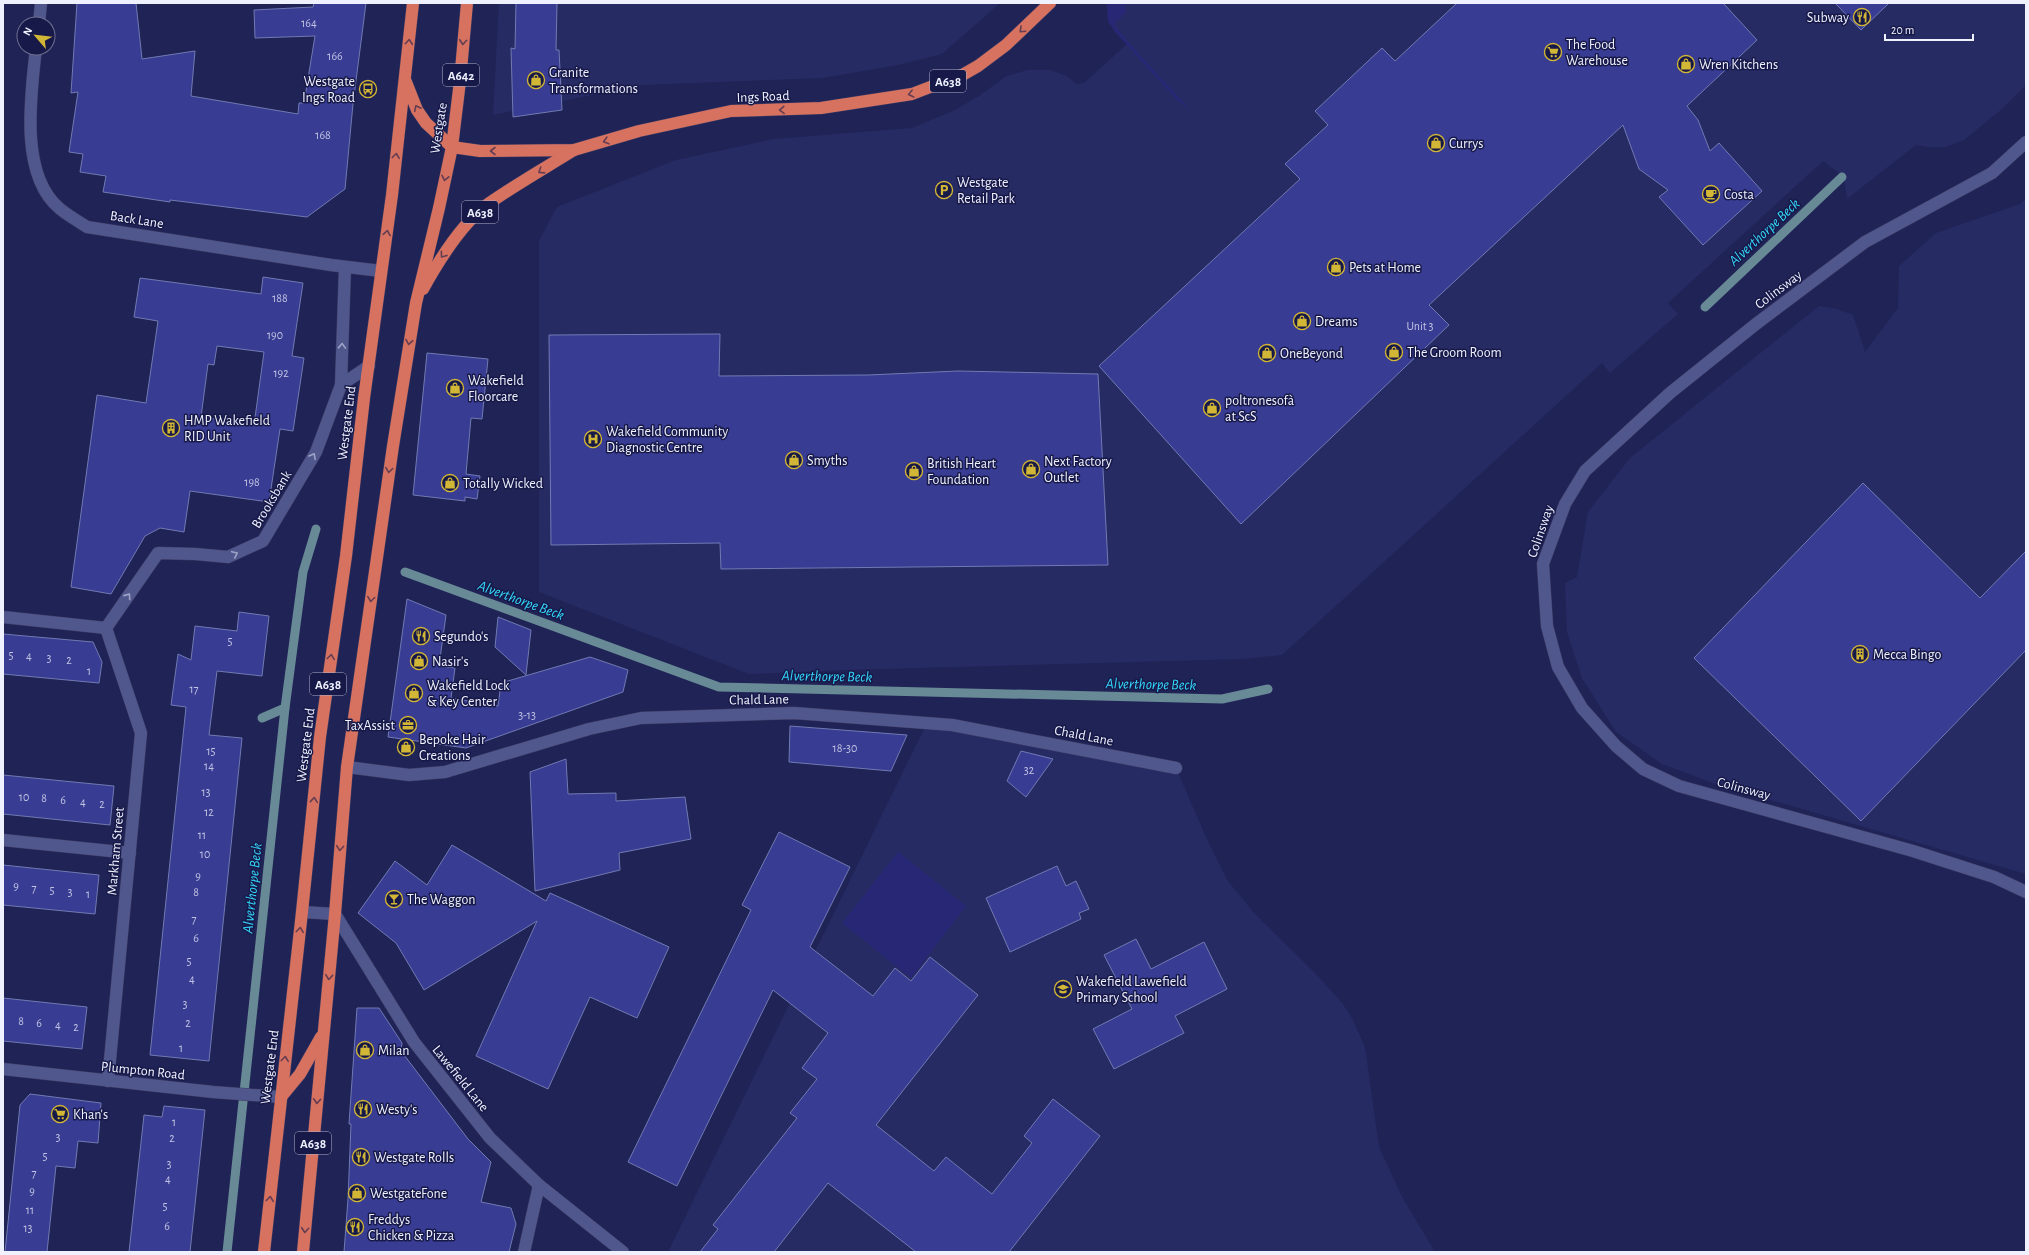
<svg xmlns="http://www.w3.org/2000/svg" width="2029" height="1255" viewBox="0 0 2029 1255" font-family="'Alegreya Sans',sans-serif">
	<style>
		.built { fill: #272b64 }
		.green { fill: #272775 }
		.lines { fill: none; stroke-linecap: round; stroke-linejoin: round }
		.stream { stroke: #688a96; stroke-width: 9 }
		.building { fill: #383c92; stroke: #717ab3; fill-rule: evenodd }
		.minor-casing { stroke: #3e3c64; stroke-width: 13 }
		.trunk-casing { stroke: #3e3c64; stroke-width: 13 }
		.minor { stroke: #4f578d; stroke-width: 12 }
		.trunk { stroke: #d77260; stroke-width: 12 }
		.oneway { stroke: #643d52 }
		.oneway2 { stroke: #9fa4c6 }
		.labels { text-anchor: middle; stroke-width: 3; stroke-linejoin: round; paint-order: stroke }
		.number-label { font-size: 12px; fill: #c1c4e3 }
		.shield { fill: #171949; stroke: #aeb0c8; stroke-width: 1 }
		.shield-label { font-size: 13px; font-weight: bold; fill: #eff1fe }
		.poi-label { font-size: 14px; fill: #eff1fe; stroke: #171949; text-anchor: start }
		.street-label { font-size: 14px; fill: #eff1fe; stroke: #171949 }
		.water-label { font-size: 15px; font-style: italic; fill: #35d8fb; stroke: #171949 }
	</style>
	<rect width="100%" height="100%" fill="#202355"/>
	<g class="built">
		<path d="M499,3H1000L942,54L898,65L823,78L642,85L493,115Z"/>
		<path d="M1107,3H2026V85L2002,109L1964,140L1946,147H1927L1916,145L1847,199L1844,177L1823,161L1668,303L1678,314L1610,373L1602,363L1282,655L1244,659L845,670L749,674L539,592V241L557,207L676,160L774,139L912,128L955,110L979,96L1005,77L1027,70H1051L1066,76L1077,84L1084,83L1128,43L1116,33L1108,21Z"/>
		<path d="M2026,199V874L1713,783L1662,764L1616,732L1582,678L1567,632L1565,583L1577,577L1588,512L1630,458L1819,306L1837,309L1853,315L1865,352L1898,308L1899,266L1936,233L2020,204Z"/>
		<path d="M927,723L1176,768L1205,835L1227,880L1255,914L1316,974L1343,1004L1353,1020L1365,1047L1379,1147L1402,1197L1435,1252H668Z"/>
	</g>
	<g class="green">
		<path d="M1107,3H1128L1124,7L1127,11L1114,24L1128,42L1191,111L1177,100L1116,33L1108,21Z"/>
		<path d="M898,852L966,906L911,978L842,923Z"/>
	</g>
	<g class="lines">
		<g class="stream">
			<path d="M1705,307L1842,177"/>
			<path d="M405,572L719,687L1222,699L1268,689"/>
			<path d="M262,718L285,708"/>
			<path d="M227,1252L285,708L303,572L316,529"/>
		</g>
	</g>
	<g class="building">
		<path d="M77,3H136L142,59L195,51L191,96L298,114L299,103H304L315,36L255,38L254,10L313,7L314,3H366L353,104L345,189L307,217L170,200V202L103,192L106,176L80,172L83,154L69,152L78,92L71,93Z"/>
		<path d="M516,3H557L556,50H559L562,110L513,117L511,48L515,49Z"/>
		<path d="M1457,3H1723L1757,40L1687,106L1698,120L1710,151L1719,143L1762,191L1703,245L1659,197L1668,190L1639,169L1623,125L1429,305L1449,325L1241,524L1099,366L1300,179L1285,164L1328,125L1315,111L1382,48L1395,61Z"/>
		<path d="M1835,3H1889L1861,30Z"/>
		<path d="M263,277L303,283L292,356L304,358L293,431L280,429L269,502L190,491L184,532L160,528L145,536L111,594L71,587L97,395L146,403L158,321L134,317L140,278L261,294ZM217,346L264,352L254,425L201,417L208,364L214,365Z"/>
		<path d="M720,334L719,376L868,375L958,371L1098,374L1108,565L721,569L720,543L551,545L549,335Z"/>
		<path d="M427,353L488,359L482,419L471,418L466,474L480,476L477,499L465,497V501L413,495Z"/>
		<path d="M1863,483L1980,598L2026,551V650L1861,821L1694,658Z"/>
		<path d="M407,599L446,615L439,666L455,668L451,698L498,706L501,683L590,657L628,670L623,692L466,748L388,737Z"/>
		<path d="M239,612L269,616L262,676L217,671L209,735L242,738L209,1061L150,1055L186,707L171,705L178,654L191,660L195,626L237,631Z"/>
		<path d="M498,617L531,630L526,675L495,647Z"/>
		<path d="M3,634L93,642L102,662L99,683L3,674Z"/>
		<path d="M790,726L907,735L891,771L789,762Z"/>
		<path d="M1021,751L1053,759L1026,797L1007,781Z"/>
		<path d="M566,759L568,794L616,793V801L685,797L691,839L619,853L620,870L535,891L530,772Z"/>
		<path d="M3,775L114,786L110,825L3,814Z"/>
		<path d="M779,832L850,867L810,947L873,996L895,968L911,981L930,957L978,995L876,1125L934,1171L946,1157L992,1194L1032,1143L1024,1136L1053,1099L1100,1136L1009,1252H916L828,1183L774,1252H700L718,1229L713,1225L797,1118L790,1113L817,1079L802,1068L828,1033L773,990L677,1186L628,1162L751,910L742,905Z"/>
		<path d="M452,845L546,901L550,893L669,947L637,1018L590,997L548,1089L476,1056L537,921L424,990L396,943L358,913L395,861L427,885Z"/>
		<path d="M3,865L99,875L95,914L3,905Z"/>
		<path d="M1057,866L1066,886L1076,881L1089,909L1079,913L1081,919L1010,952L986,898Z"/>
		<path d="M1136,939L1151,969L1204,942L1227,989L1175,1016L1184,1033L1114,1069L1093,1029L1132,1009L1104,955Z"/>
		<path d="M3,998L87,1007L82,1049L3,1041Z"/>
		<path d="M357,1008H379L402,1043L401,1051L468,1139L491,1162L481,1202L511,1208L516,1224L509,1252H344L348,1199L351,1124H349Z"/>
		<path d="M30,1094L101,1103L98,1143L78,1141L75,1168L56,1166L47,1252H5L20,1105Z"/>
		<path d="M164,1106L205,1110L190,1252H129L144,1115L162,1117Z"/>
	</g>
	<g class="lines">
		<g class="minor-casing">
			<g id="minor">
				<path d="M39,24L41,3"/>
				<path d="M36,48C31,94 19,174 59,208C67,215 78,221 87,227L331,265L381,271"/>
				<path d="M2026,142L1992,173L1865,242L1756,324L1670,393L1585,471L1565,504L1543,564L1547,626L1558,667L1582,708L1616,746L1643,769L1679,786L1913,851L1994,877L2026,892"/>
				<path d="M341,385L345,267"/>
				<path d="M3,617L106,628"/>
				<path d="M106,628L141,733L108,1081"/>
				<path d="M106,628L158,553L195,554L228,557L263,541L316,452L341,385L369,366"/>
				<path d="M347,767L409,775L445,772L589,729L641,718L794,713L952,725L1176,768"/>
				<path d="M3,840L130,853"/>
				<path d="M302,912L335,914L414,1042L490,1138L539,1185L623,1252"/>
				<path d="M3,1069L213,1092L281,1097"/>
				<path d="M524,1252L539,1185"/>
			</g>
		</g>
		<g class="trunk-casing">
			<g id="trunk">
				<path d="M406,82L417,110L426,123L452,147"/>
				<path d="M452,147L480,151L574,150L639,131L731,111L821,108L912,94L964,74L978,66L1006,45L1050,3"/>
				<path d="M423,289C439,260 461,224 488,204C515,185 545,168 574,150"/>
				<path d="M281,1097L300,1074L321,1037"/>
				<path d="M264,1252L302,912L320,737L346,556L364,398L392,195L413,3"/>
				<path d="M303,1252L335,914L347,767L393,446L416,303L439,208L452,147L460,81L467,3"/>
			</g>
		</g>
		<use href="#minor" class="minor"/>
		<use href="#trunk" class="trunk"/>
	</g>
	<defs><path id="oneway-chevron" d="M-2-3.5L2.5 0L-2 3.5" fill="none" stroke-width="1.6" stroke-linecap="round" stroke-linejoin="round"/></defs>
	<g class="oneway">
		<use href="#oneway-chevron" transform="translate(1022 30) rotate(137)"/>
		<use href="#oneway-chevron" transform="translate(409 42) rotate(-85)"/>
		<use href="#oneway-chevron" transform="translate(463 42) rotate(95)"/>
		<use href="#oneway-chevron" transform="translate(911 94) rotate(166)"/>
		<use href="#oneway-chevron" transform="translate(417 108) rotate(-116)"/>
		<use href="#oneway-chevron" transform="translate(782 110) rotate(178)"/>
		<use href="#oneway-chevron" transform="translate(606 141) rotate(164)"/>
		<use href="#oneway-chevron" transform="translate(493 151) rotate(180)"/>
		<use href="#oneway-chevron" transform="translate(396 156) rotate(-83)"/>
		<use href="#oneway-chevron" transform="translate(541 171) rotate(147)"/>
		<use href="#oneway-chevron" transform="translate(445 178) rotate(102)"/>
		<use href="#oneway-chevron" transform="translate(387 233) rotate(-81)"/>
		<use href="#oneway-chevron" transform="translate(443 255) rotate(126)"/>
		<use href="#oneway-chevron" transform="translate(409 342) rotate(99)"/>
		<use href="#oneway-chevron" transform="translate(389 470) rotate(98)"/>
		<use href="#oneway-chevron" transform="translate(371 599) rotate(98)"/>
		<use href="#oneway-chevron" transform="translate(331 657) rotate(-82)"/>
		<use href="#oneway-chevron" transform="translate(314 800) rotate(-84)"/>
		<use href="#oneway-chevron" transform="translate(340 848) rotate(95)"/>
		<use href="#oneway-chevron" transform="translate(300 930) rotate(-83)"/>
		<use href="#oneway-chevron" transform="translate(329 977) rotate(96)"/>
		<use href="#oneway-chevron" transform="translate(285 1059) rotate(-83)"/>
		<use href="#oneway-chevron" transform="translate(317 1101) rotate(94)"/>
		<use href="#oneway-chevron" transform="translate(270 1199) rotate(-83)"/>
		<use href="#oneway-chevron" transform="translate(305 1230) rotate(95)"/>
	</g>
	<g class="oneway2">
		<use href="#oneway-chevron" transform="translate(342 346) rotate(-88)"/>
		<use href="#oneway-chevron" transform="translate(313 456) rotate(-61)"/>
		<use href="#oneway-chevron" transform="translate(235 554) rotate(-25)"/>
		<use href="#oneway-chevron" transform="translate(128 596) rotate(-55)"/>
	</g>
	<defs>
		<g id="restaurant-ring" transform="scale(0.9)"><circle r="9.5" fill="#171949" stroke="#d2b635" stroke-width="1.5"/><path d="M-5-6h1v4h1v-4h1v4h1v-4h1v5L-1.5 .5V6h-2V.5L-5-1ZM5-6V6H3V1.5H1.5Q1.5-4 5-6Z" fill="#d2b635"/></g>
		<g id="supermarket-ring" transform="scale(0.9)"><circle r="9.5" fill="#171949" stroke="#d2b635" stroke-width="1.5"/><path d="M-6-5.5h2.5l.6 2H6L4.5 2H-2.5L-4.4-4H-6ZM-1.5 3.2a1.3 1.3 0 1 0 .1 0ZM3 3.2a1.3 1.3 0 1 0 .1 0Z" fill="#d2b635"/></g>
		<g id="shop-ring" transform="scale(0.9)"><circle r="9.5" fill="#171949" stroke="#d2b635" stroke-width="1.5"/><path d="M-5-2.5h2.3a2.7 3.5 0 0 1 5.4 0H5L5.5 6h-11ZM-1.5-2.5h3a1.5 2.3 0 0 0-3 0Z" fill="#d2b635"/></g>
		<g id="bus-ring" transform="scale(0.9)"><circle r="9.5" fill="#171949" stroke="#d2b635" stroke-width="1.5"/><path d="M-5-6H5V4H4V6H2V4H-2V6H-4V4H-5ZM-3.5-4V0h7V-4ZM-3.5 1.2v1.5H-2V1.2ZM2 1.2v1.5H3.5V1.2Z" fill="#d2b635"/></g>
		<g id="parking-ring" transform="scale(0.9)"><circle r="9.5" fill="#171949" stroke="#d2b635" stroke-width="1.5"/><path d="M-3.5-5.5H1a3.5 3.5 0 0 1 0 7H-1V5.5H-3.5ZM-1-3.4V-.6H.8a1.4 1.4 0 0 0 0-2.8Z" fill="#d2b635"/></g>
		<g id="cafe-ring" transform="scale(0.9)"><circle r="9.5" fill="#171949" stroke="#d2b635" stroke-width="1.5"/><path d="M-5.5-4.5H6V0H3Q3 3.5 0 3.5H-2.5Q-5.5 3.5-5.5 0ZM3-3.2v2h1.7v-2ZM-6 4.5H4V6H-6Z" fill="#d2b635"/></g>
		<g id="building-ring" transform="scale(0.9)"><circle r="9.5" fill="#171949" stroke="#d2b635" stroke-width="1.5"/><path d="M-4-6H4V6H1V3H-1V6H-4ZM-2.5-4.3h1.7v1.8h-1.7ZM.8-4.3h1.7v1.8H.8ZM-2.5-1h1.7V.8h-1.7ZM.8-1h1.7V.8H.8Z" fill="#d2b635"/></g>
		<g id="hospital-ring" transform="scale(0.9)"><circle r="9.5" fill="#171949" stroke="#d2b635" stroke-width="1.5"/><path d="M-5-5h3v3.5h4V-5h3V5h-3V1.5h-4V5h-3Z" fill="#d2b635"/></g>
		<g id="office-ring" transform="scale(0.9)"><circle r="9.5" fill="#171949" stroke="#d2b635" stroke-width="1.5"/><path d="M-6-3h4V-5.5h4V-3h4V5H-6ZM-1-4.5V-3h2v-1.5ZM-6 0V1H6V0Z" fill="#d2b635"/></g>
		<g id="bar-ring" transform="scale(0.9)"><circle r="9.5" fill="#171949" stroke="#d2b635" stroke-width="1.5"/><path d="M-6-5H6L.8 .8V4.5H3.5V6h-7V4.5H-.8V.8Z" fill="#d2b635"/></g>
		<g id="school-ring" transform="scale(0.9)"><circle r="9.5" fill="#171949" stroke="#d2b635" stroke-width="1.5"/><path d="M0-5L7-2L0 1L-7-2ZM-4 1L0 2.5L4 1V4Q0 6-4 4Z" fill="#d2b635"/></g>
	</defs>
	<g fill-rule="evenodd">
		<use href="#restaurant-ring" x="1862" y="17"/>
		<use href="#supermarket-ring" x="1553" y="52"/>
		<use href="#shop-ring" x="1686" y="64"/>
		<use href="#shop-ring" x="536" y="80"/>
		<use href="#bus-ring" x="368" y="89"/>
		<use href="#shop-ring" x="1436" y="143"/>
		<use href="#parking-ring" x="944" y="190"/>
		<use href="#cafe-ring" x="1711" y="194"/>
		<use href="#shop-ring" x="1336" y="267"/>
		<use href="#shop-ring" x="1302" y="321"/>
		<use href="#shop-ring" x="1394" y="352"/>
		<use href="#shop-ring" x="1267" y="353"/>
		<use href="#shop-ring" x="455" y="388"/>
		<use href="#shop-ring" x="1212" y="408"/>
		<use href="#building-ring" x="171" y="428"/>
		<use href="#hospital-ring" x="593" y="439"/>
		<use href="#shop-ring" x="794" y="460"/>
		<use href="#shop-ring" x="1031" y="469"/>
		<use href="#shop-ring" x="914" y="471"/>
		<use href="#shop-ring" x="450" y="483"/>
		<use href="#restaurant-ring" x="421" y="636"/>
		<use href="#building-ring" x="1860" y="654"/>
		<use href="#shop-ring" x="419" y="661"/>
		<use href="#shop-ring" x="414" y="693"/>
		<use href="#office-ring" x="408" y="725"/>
		<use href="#shop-ring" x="406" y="747"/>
		<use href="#bar-ring" x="394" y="899"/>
		<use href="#school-ring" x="1063" y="989"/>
		<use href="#shop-ring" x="365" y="1050"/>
		<use href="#restaurant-ring" x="363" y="1109"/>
		<use href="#supermarket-ring" x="60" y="1114"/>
		<use href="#restaurant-ring" x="361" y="1157"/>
		<use href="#shop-ring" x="357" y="1193"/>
		<use href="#restaurant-ring" x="355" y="1227"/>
	</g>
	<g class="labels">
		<g class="number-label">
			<text x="309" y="27">164</text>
			<text x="335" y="60">166</text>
			<text x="323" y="139">168</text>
			<text x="280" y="302">188</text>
			<text x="1420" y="330">Unit 3</text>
			<text x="275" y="339">190</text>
			<text x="281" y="377">192</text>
			<text x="252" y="486">198</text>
			<text x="230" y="645">5</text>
			<text x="11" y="659">5</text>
			<text x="29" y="660">4</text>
			<text x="49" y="662">3</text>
			<text x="69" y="664">2</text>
			<text x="89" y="675">1</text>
			<text x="194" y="693">17</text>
			<text x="527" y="719">3-13</text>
			<text x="845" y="752">18-30</text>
			<text x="211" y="755">15</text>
			<text x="209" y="770">14</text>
			<text x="1029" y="774">32</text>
			<text x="206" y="796">13</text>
			<text x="24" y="801">10</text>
			<text x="44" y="802">8</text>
			<text x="63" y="804">6</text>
			<text x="83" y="806">4</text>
			<text x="102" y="808">2</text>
			<text x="209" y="816">12</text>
			<text x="202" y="839">11</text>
			<text x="205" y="858">10</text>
			<text x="198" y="880">9</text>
			<text x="16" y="890">9</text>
			<text x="34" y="892">7</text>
			<text x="52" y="894">5</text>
			<text x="70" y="896">3</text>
			<text x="196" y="896">8</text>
			<text x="88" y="898">1</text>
			<text x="194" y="923">7</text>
			<text x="196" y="942">6</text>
			<text x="189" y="965">5</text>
			<text x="192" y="983">4</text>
			<text x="185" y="1008">3</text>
			<text x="21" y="1025">8</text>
			<text x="39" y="1027">6</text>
			<text x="188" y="1027">2</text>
			<text x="58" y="1029">4</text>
			<text x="76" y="1031">2</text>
			<text x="181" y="1052">1</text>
			<text x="174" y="1126">1</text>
			<text x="58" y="1141">3</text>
			<text x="172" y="1142">2</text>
			<text x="45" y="1160">5</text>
			<text x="169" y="1168">3</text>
			<text x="34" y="1177">7</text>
			<text x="168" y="1183">4</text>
			<text x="32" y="1195">9</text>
			<text x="165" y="1210">5</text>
			<text x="30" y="1214">11</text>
			<text x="167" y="1230">6</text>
			<text x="28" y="1232">13</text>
		</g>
		<g class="shield">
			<rect x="443" y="64" width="36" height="22" rx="3"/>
			<rect x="930" y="70" width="36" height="22" rx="3"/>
			<rect x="462" y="201" width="36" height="22" rx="3"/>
			<rect x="310" y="673" width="36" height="22" rx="3"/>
			<rect x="295" y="1132" width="36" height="22" rx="3"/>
		</g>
		<g class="shield-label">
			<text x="461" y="80">A642</text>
			<text x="948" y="86">A638</text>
			<text x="480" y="217">A638</text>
			<text x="328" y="689">A638</text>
			<text x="313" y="1148">A638</text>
		</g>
		<g class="poi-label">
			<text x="1849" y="22" text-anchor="end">Subway</text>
			<text x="1566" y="49">The Food<tspan x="1566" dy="16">Warehouse</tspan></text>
			<text x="1699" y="69">Wren Kitchens</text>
			<text x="549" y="77">Granite<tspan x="549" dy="16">Transformations</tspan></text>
			<text x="355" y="86" text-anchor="end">Westgate<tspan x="355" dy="16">Ings Road</tspan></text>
			<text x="1449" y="148">Currys</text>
			<text x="957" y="187">Westgate<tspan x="957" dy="16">Retail Park</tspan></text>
			<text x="1724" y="199">Costa</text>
			<text x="1349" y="272">Pets at Home</text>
			<text x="1315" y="326">Dreams</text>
			<text x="1407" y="357">The Groom Room</text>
			<text x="1280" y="358">OneBeyond</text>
			<text x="468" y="385">Wakefield<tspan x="468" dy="16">Floorcare</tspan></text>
			<text x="1225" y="405">poltronesofà<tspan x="1225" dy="16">at ScS</tspan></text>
			<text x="184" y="425">HMP Wakefield<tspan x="184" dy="16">RID Unit</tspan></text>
			<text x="606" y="436">Wakefield Community<tspan x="606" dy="16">Diagnostic Centre</tspan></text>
			<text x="807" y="465">Smyths</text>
			<text x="1044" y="466">Next Factory<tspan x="1044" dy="16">Outlet</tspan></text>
			<text x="927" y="468">British Heart<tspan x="927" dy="16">Foundation</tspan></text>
			<text x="463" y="488">Totally Wicked</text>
			<text x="434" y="641">Segundo's</text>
			<text x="1873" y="659">Mecca Bingo</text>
			<text x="432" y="666">Nasir's</text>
			<text x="427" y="690">Wakefield Lock<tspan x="427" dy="16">&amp; Key Center</tspan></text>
			<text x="395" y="730" text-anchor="end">TaxAssist</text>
			<text x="419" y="744">Bepoke Hair<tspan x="419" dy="16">Creations</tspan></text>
			<text x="407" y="904">The Waggon</text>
			<text x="1076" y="986">Wakefield Lawefield<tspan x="1076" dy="16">Primary School</tspan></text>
			<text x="378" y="1055">Milan</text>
			<text x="376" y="1114">Westy's</text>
			<text x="73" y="1119">Khan's</text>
			<text x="374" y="1162">Westgate Rolls</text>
			<text x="370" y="1198">WestgateFone</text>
			<text x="368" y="1224">Freddys<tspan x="368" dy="16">Chicken &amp; Pizza</tspan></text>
		</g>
		<g class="street-label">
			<text transform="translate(763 96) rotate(-2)" y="5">Ings Road</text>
			<text transform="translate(438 128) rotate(-81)" y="5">Westgate</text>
			<text transform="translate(137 219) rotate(9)" y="5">Back Lane</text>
			<text transform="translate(1778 289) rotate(-37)" y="5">Colinsway</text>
			<text transform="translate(346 423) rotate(-83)" y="5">Westgate End</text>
			<text transform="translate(271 499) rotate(-59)" y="5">Brooksbank</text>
			<text transform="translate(1540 531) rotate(-71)" y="5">Colinsway</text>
			<text transform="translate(759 699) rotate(-1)" y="5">Chald Lane</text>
			<text transform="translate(1084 735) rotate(11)" y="5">Chald Lane</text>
			<text transform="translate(305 745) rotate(-83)" y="5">Westgate End</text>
			<text transform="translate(1744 788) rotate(15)" y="5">Colinsway</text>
			<text transform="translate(115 851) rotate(-85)" y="5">Markham Street</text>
			<text transform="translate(269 1067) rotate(-83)" y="5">Westgate End</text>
			<text transform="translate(143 1070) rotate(6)" y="5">Plumpton Road</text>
			<text transform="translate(461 1078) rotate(51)" y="5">Lawefield Lane</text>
		</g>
		<g class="water-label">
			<text transform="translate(1764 232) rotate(-43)" y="5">Alverthorpe Beck</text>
			<text transform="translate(521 600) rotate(20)" y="5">Alverthorpe Beck</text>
			<text transform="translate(827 676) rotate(1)" y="5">Alverthorpe Beck</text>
			<text transform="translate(1151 684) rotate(1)" y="5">Alverthorpe Beck</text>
			<text transform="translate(252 888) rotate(-84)" y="5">Alverthorpe Beck</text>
		</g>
	</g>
	<rect width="2029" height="1255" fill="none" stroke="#eff1fe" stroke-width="8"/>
	<g transform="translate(36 36) rotate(298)"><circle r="19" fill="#171949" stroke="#6d6f91"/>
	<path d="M0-3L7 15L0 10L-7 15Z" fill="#d2b635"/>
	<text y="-6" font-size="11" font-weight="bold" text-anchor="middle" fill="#eff1fe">N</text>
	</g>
	<path d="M1885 34v6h88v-6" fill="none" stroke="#eff1fe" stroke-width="2"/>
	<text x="1891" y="34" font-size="12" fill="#eff1fe" stroke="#171949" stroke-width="3" paint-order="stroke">20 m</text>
</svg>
